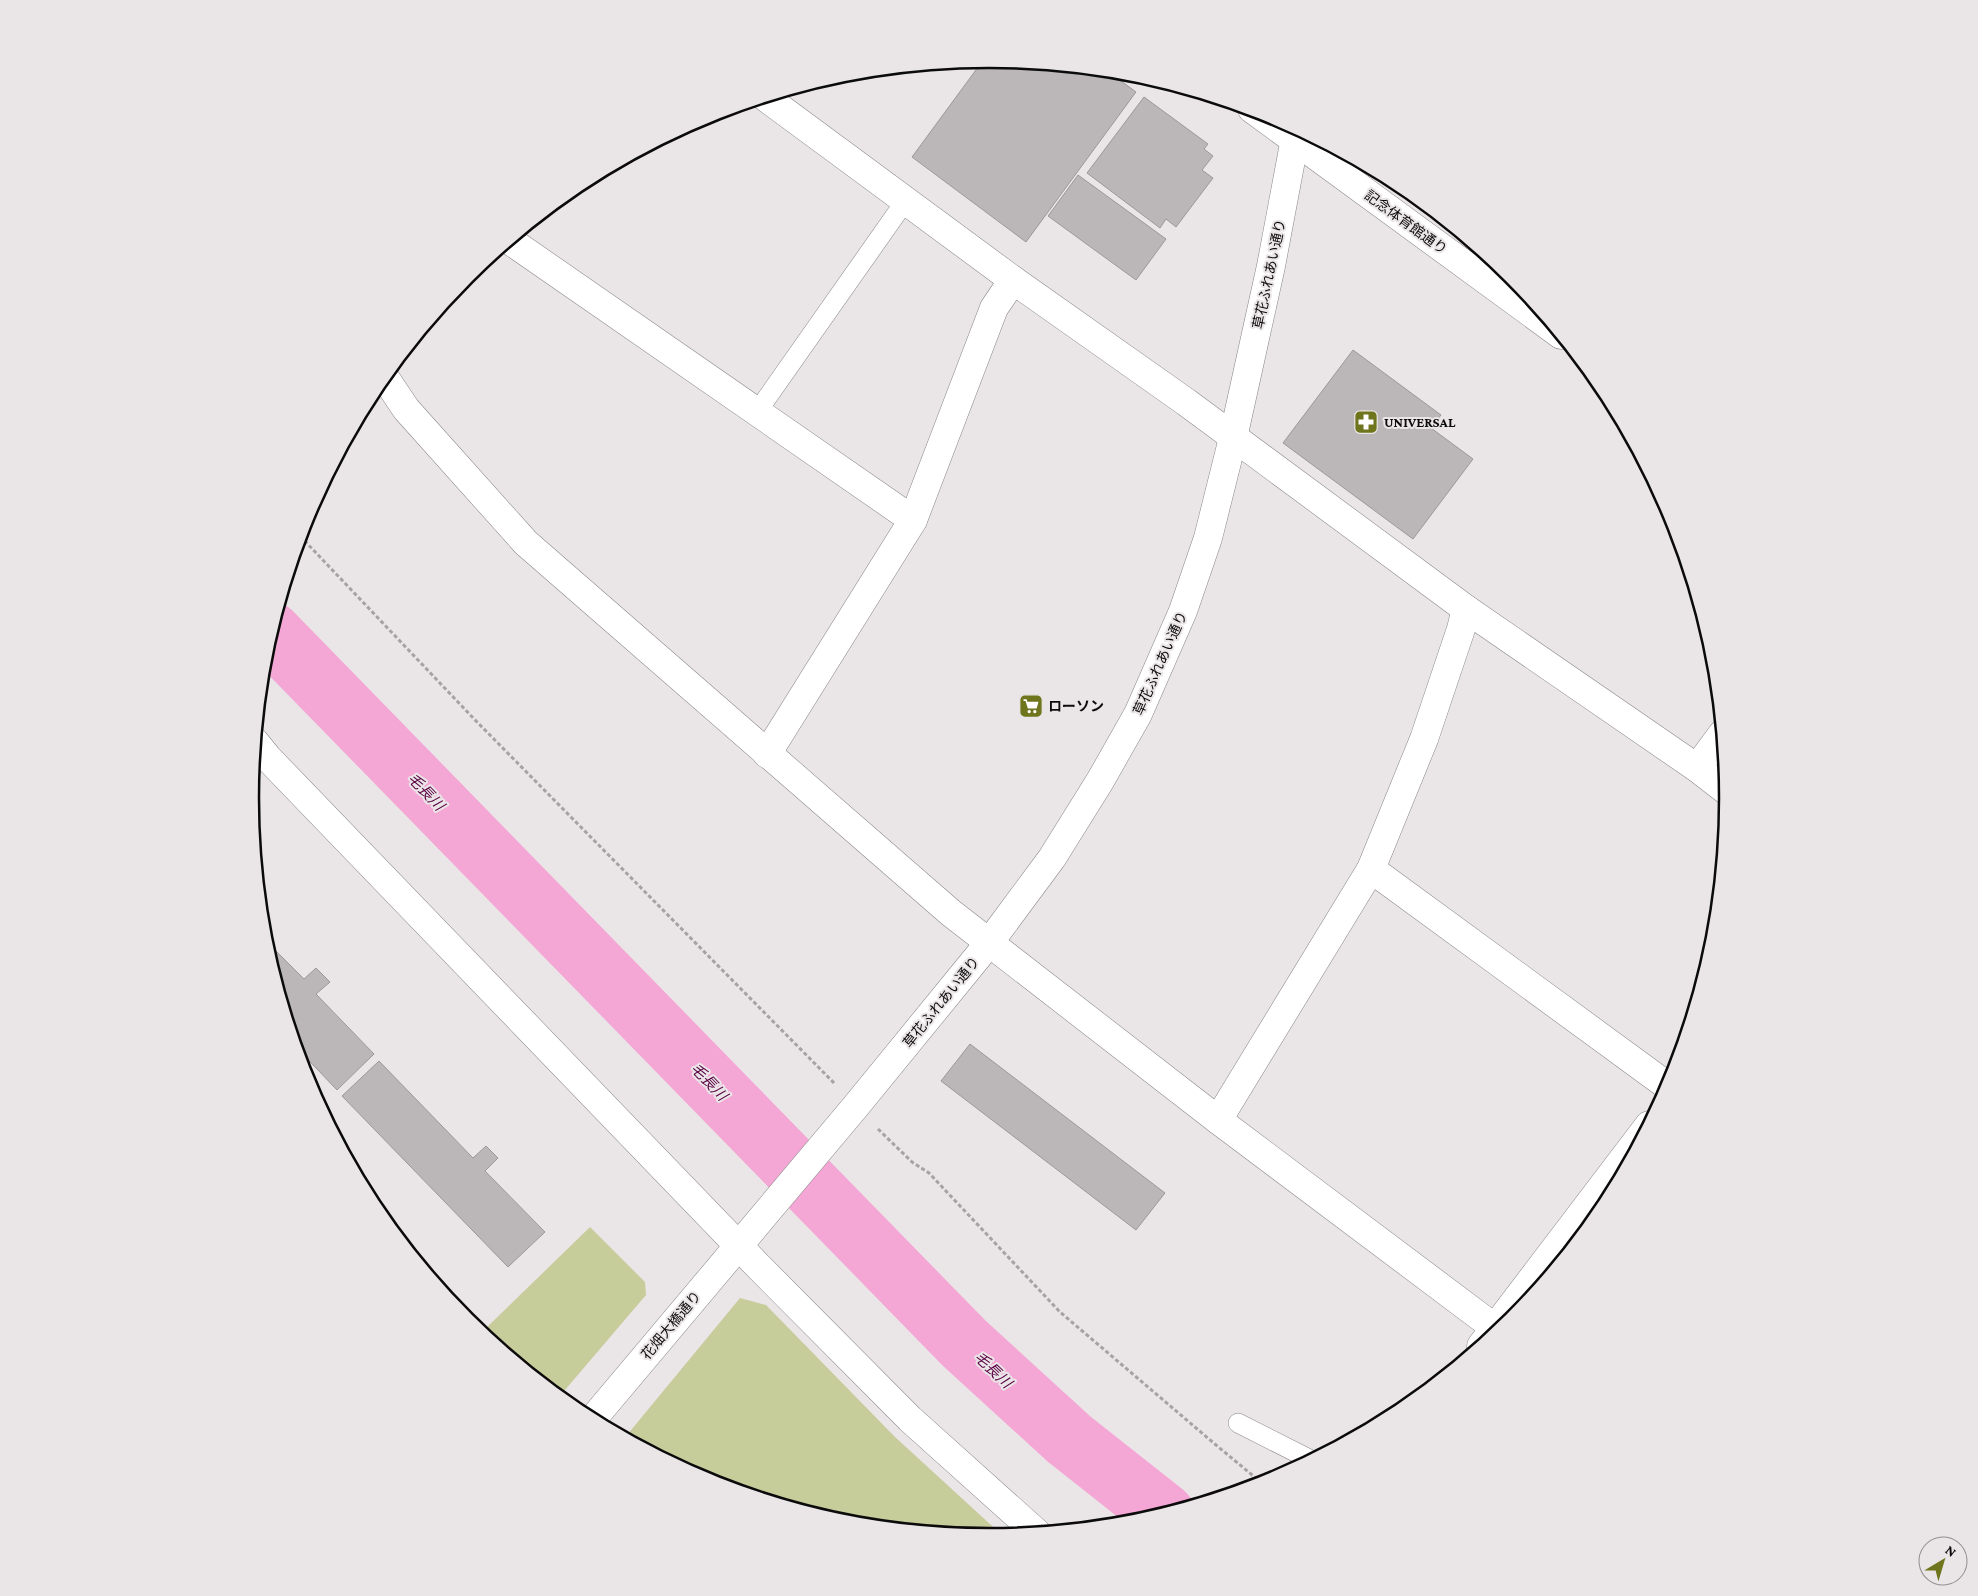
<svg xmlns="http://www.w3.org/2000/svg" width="1978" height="1596" viewBox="0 0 1978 1596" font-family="'Crimson Pro','Noto Sans JP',serif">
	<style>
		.green { fill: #c7cc9b }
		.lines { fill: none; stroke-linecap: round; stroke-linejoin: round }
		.river { stroke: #f4a7d5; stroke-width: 62 }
		.building { fill: #bbb7b9; stroke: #9b989a }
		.lane-casing { stroke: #8a8689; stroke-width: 20 }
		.street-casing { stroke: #8a8689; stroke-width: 29 }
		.secondary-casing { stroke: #8a8689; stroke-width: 29 }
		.path { stroke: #a6a3a5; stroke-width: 3; stroke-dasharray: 4 2.5; stroke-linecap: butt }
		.lane { stroke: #fff; stroke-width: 19 }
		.street { stroke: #fff; stroke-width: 28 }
		.secondary { stroke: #fff; stroke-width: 28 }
		.labels { text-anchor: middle; stroke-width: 4; stroke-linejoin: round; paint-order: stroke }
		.street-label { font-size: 14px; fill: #0c0b0b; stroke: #eae6e8 }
		.poi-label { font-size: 14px; font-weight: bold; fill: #0c0b0b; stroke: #eae6e8; text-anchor: start }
		.water-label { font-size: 15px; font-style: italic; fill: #5b0043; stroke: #eae6e8 }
		.rim { fill: none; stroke: #0c0b0b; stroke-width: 2.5 }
	</style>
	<rect width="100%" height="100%" fill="#eae6e8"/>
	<g class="green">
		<path d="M590,1227L645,1282L646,1295L559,1397L481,1333Z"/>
		<path d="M740,1298L766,1305L895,1437L1003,1536L989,1537L844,1523L706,1481L627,1439V1435Z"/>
	</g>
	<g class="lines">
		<path class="river" d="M270,632L964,1343L1069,1439L1164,1514"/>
	</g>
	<g class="building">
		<path d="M984,59L1106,70L1136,92L1026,242L912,157Z"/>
		<path d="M1144,97L1208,144L1204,149L1213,156L1202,170L1213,178L1176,227L1166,219L1160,228L1087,173Z"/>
		<path d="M1078,175L1166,239L1136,280L1048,216Z"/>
		<path d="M1353,350L1441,415L1431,428L1473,459L1413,539L1283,443Z"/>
		<path d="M263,938L304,979L316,968L330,982L316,994L374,1054L337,1090L296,1047Z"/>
		<path d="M970,1044L1165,1193L1136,1230L941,1081Z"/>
		<path d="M379,1061L473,1158L486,1146L498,1158L485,1171L545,1232L508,1267L342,1096Z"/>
	</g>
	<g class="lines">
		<g class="lane-casing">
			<g id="lane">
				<path d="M757,412L906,200"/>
				<path d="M1238,1423L1311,1460"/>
			</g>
		</g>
		<g class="street-casing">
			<g id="street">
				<path d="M765,97L1013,280L1186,402L1466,609L1697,768L1728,792"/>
				<path d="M509,240L913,520"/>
				<path d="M384,376L406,409L526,543L951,913L1218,1120L1499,1331"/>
				<path d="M255,742L268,758L759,1267L910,1419L1037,1533"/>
				<path d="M767,754L913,520L994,308L1013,280"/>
				<path d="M1697,768L1722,734"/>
				<path d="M1371,869L1669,1087"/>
				<path d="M1218,1120L1371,869L1424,739L1461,629L1466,609"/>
				<path d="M1481,1346L1649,1125"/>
			</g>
		</g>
		<g class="secondary-casing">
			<g id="secondary">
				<path d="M1252,109L1561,335"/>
				<path d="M592,1420L856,1106L989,943L1052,858L1100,781L1138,714L1183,611L1208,538L1233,438L1271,266L1297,128"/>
			</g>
		</g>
		<g class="path">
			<path d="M300,536L477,722L834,1083"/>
			<path d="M878,1129L912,1162L929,1173L1060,1312L1216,1445L1263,1484"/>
		</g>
		<use href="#lane" class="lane"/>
		<use href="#street" class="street"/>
		<use href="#secondary" class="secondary"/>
	</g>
	<defs>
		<g id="pharmacy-square" transform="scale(1.25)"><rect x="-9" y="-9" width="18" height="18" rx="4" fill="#6f751c" stroke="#eae6e8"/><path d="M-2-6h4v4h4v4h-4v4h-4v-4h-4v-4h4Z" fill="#fff"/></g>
		<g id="supermarket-square" transform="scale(1.25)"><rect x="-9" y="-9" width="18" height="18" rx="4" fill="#6f751c" stroke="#eae6e8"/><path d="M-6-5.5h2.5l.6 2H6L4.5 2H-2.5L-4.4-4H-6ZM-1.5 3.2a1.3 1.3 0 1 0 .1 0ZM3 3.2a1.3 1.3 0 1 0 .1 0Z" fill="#fff"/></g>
	</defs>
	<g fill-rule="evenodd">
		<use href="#pharmacy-square" x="1366" y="422"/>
		<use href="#supermarket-square" x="1031" y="706"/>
	</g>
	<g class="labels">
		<g class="street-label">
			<text transform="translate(1406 222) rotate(36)" y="5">記念体育館通り</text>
			<text transform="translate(1269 274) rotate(-78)" y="5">草花ふれあい通り</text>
			<text transform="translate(1160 663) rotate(-66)" y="5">草花ふれあい通り</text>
			<text transform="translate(941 1002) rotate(-51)" y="5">草花ふれあい通り</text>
			<text transform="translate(671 1325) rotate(-50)" y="5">花畑大橋通り</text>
		</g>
		<g class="poi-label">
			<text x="1384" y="427">UNIVERSAL</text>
			<text x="1048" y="711">ローソン</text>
		</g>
		<g class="water-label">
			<text transform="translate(426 792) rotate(46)" y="5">毛長川</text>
			<text transform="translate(709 1082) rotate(46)" y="5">毛長川</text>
			<text transform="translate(993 1370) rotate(43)" y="5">毛長川</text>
		</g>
	</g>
	<path d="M0 0H1978V1596H0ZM259 798a730 730 0 1 1 1460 0a730 730 0 1 1-1460 0Z" fill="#eae6e8" fill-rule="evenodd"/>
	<path class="rim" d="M259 798a730 730 0 1 1 1460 0a730 730 0 1 1-1460 0Z"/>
	<g transform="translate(1943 1561) rotate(38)"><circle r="24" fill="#eae6e8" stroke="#918e90"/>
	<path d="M0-4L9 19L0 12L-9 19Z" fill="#6f751c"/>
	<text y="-8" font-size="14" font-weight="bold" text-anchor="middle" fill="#0c0b0b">N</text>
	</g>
</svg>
